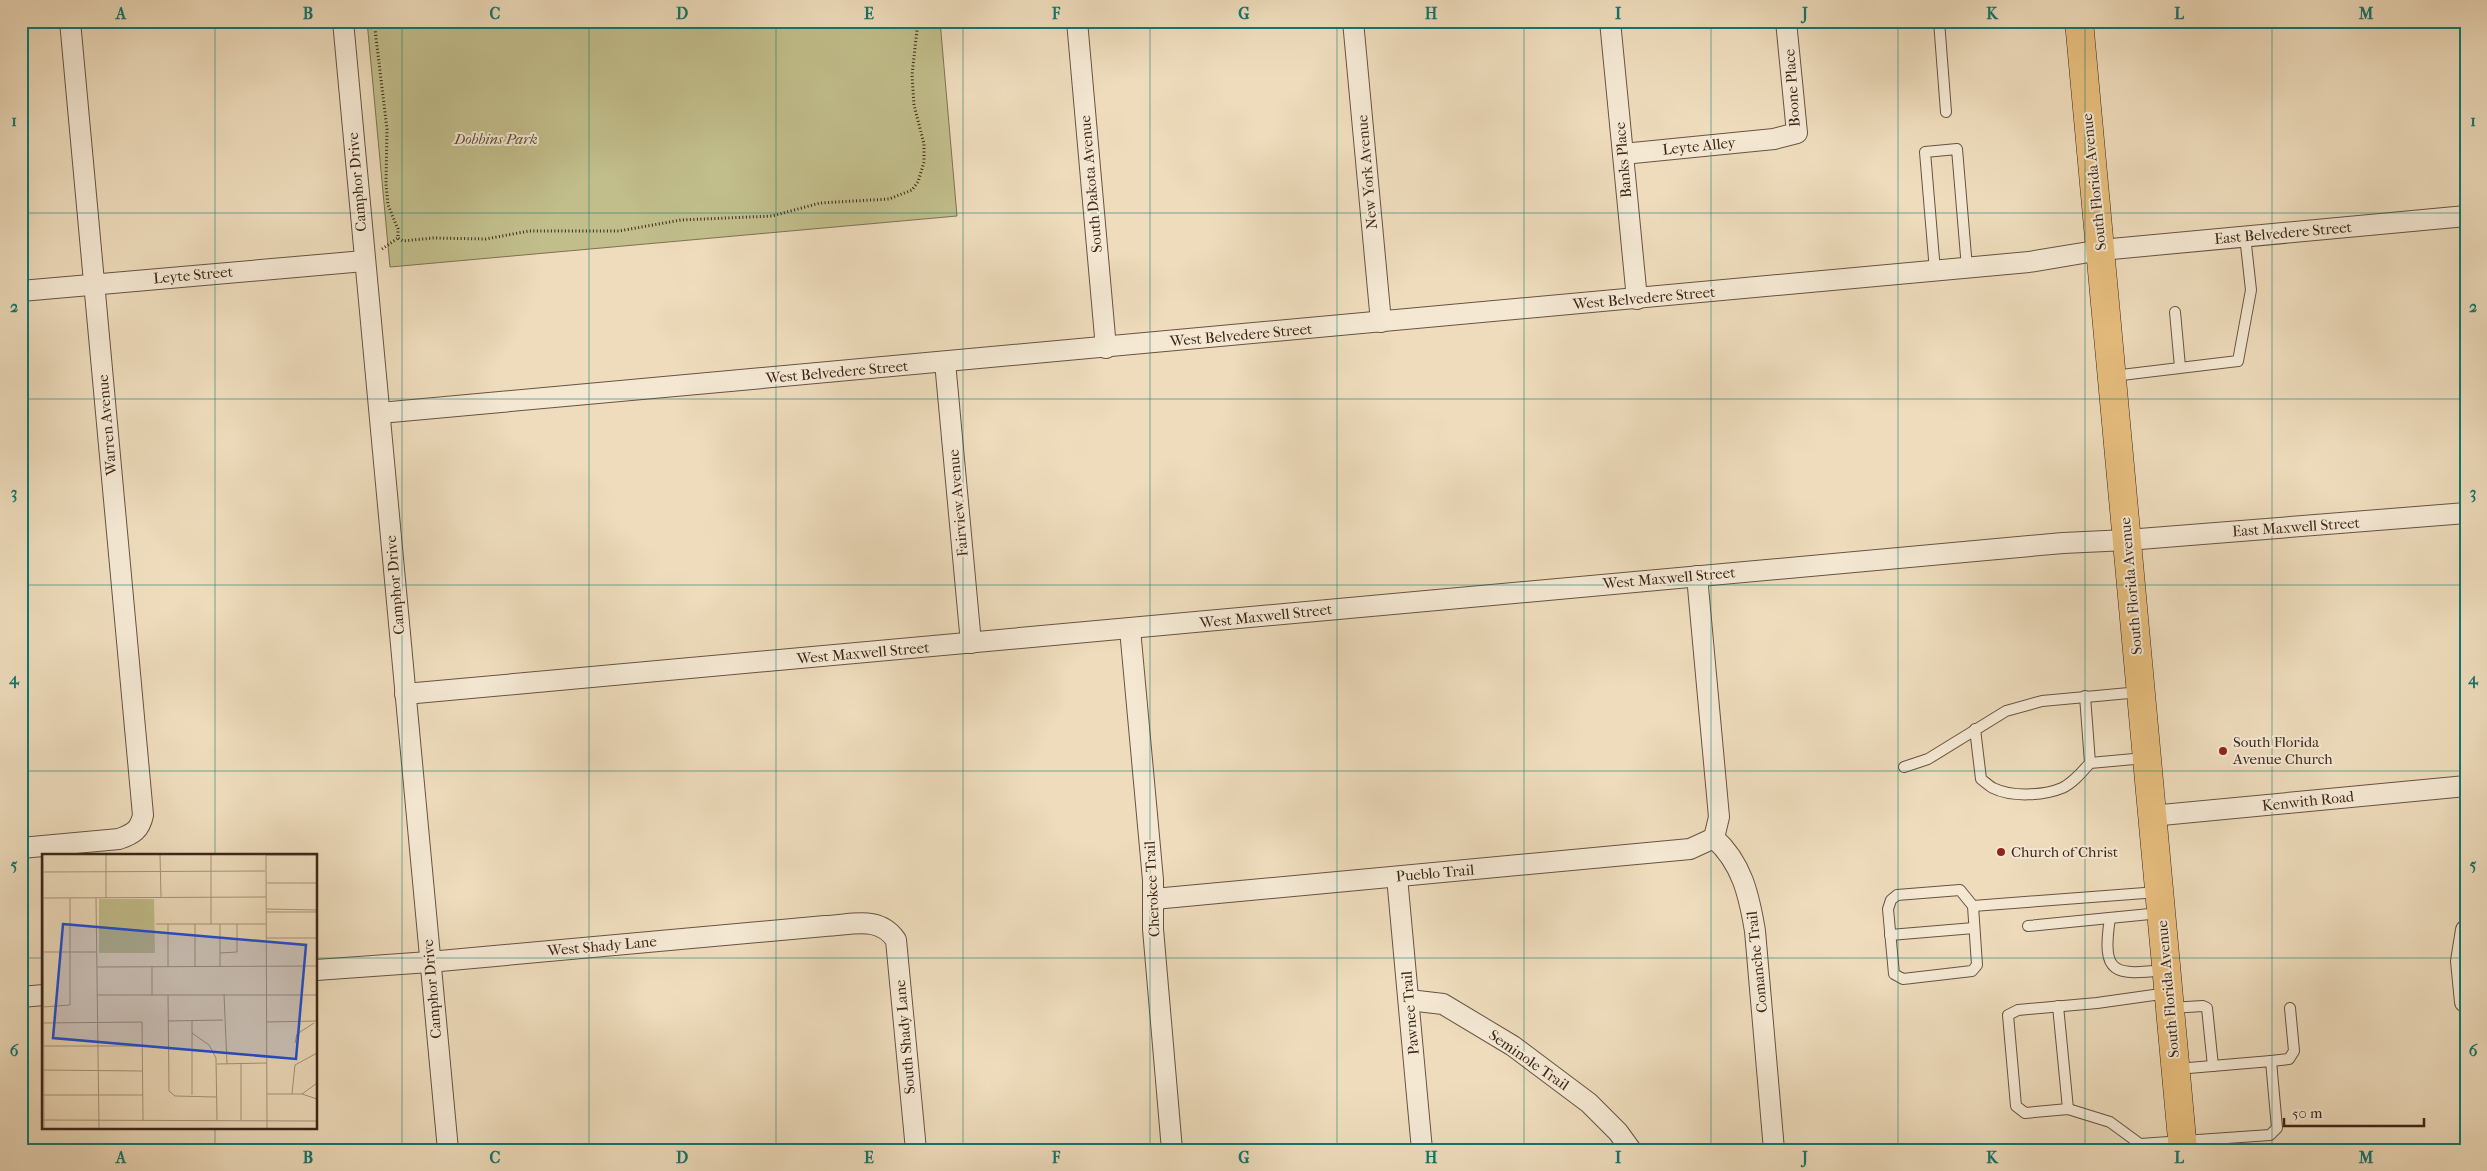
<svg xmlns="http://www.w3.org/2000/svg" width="2487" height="1171" viewBox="0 0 2487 1171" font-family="'IM FELL French Canon',serif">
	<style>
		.green { fill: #c1be8b; stroke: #7e7252 }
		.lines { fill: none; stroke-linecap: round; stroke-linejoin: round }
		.service-casing { stroke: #685341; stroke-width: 12 }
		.minor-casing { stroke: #685341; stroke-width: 22 }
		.primary-casing { stroke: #3b2518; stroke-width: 29 }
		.path { stroke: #3b2518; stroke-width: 3; stroke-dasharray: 1 2.5; stroke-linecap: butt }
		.service { stroke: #f4e8d3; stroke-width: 10 }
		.minor { stroke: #f4e8d3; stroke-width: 20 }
		.primary { stroke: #e7be7e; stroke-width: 28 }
		.grid { fill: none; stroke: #0f766e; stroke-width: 1; stroke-opacity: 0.55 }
		.poi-dot { fill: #8f2418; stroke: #f4e8d3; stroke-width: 2 }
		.labels { text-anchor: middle; stroke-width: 4; stroke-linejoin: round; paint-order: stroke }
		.street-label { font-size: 15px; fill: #3b2518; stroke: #f4e8d3 }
		.park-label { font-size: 15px; font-style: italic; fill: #5c4b35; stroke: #f4e8d3 }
		.poi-label { font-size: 15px; fill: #3b2518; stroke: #f4e8d3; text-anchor: start }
		.inset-road { fill: none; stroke: #a6937a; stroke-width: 1 }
		.view { fill: #1d4ed8; fill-opacity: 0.15; stroke: #1d4ed8; stroke-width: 2.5 }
		.inset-edge { fill: none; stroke: #3b2518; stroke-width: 2.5 }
		.neatline { fill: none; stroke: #0f766e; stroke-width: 2 }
		.grid-label { font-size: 16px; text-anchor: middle; font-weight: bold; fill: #0f766e }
	</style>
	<rect width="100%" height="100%" fill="#eedcbc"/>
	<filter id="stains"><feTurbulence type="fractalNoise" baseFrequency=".004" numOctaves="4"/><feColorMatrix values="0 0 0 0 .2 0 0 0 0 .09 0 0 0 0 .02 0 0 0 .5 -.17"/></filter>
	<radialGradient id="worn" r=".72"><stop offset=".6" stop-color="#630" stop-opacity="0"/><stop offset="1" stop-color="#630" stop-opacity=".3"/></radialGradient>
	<path class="green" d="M367,21H940L957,216L390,267Z"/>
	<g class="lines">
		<g class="service-casing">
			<g id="service">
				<path d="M1939,21L1946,112"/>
				<path d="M1935,271L1925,152L1957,149L1967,268"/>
				<path d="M2175,312L2180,367"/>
				<path d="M2113,376L2238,361L2251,290L2245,236"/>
				<path d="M2085,696L2090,763"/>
				<path d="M1975,729L1981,779C1985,782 1989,786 1993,788C2011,797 2043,796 2062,788C2073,783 2082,772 2090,763L2145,758"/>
				<path d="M1904,767L1928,759L2006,711L2042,701L2140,692"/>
				<path d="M1960,890L1973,906L1977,965L1972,971L1903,979L1894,974L1888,909L1891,900L1897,895Z"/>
				<path d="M1973,906L2158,892"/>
				<path d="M2110,918C2101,976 2115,975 2165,970"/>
				<path d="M2028,926L2160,913"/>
				<path d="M1890,935L1974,928"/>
				<path d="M2058,1006L2068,1109"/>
				<path d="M2170,1008L2203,1006L2207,1008L2213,1066"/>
				<path d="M2271,1061L2289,1059L2294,1051L2290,1008"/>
				<path d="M2140,1144L2110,1122L2068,1109L2025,1113L2016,1106L2008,1015L2018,1010L2097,1003L2168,993"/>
				<path d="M2140,1149V1144L2270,1135L2277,1128L2271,1061L2177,1069"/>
			</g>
		</g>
		<g class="minor-casing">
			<g id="minor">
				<path d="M343,21L448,1150"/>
				<path d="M1077,21L1106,348"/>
				<path d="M1353,21L1381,322"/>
				<path d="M1610,21L1637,299"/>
				<path d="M1623,154L1774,139L1797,133L1786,21"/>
				<path d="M21,291L364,261"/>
				<path d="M945,362L971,643"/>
				<path d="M380,413L2029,262L2101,250L2466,216"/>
				<path d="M1697,576L1719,817L1714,838"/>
				<path d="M1130,629L1153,880V929L1172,1150"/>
				<path d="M405,694L2063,543L2127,540L2466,513"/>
				<path d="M2151,816L2466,786"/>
				<path d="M1714,838C1742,863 1749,895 1755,931L1774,1150"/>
				<path d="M21,848L119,839C133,834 140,830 143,815L70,21"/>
				<path d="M1397,877L1422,1150"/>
				<path d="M1154,899L1690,849L1714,838"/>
				<path d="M316,970L429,962L825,926C852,925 879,915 896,940L916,1150"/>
				<path d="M21,997L44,995"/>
				<path d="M1409,1000L1443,1004L1513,1046L1589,1103L1618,1132L1631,1150"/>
				<path d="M2465,1002L2461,961L2466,930"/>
			</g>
		</g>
		<g class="primary-casing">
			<path id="primary" d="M2079,21L2183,1150"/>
		</g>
		<g class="path">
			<path d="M374,21L387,129L386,184L388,205L398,229V238L403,241L433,238L486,239L529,231H619L681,220L772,216L820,203L889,199L912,190L918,182L924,162V144L914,105L912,75L918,21"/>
			<path d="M382,249L398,238"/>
		</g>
		<use href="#service" class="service"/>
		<use href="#minor" class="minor"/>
		<use href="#primary" class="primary"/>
	</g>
	<path class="grid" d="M215,21V855M402,21V1150M589,21V1150M776,21V1150M963,21V1150M1150,21V1150M1337,21V1150M1524,21V1150M1711,21V1150M1898,21V1150M2085,21V1150M2272,21V1150M21,213H2466M21,399H2466M21,585H2466M21,771H2466M21,958H44M316,958H2466M215,1127V1150"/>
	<g class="poi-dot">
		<circle cx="2223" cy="751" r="5"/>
		<circle cx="2001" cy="852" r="5"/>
	</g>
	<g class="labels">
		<g class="street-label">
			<text transform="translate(1792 88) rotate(-94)" y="5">Boone Place</text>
			<text transform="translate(1699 146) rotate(-6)" y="5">Leyte Alley</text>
			<text transform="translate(1623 160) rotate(-95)" y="5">Banks Place</text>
			<text transform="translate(1367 172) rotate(-95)" y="5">New York Avenue</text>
			<text transform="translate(357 182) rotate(-95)" y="5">Camphor Drive</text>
			<text transform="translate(2094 182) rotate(-96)" y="5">South Florida Avenue</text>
			<text transform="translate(1091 184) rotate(-95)" y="5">South Dakota Avenue</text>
			<text transform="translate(2283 233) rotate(-5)" y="5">East Belvedere Street</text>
			<text transform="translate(193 275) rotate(-5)" y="5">Leyte Street</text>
			<text transform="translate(1644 298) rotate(-5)" y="5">West Belvedere Street</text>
			<text transform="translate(1241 335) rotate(-5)" y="5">West Belvedere Street</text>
			<text transform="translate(837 372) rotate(-5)" y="5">West Belvedere Street</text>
			<text transform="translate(107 425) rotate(-95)" y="5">Warren Avenue</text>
			<text transform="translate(958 503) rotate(-95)" y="5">Fairview Avenue</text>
			<text transform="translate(2296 527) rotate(-4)" y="5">East Maxwell Street</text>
			<text transform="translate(1669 578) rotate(-5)" y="5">West Maxwell Street</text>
			<text transform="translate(395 585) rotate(-95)" y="5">Camphor Drive</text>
			<text transform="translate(2131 586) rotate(-95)" y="5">South Florida Avenue</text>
			<text transform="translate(1266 616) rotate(-6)" y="5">West Maxwell Street</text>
			<text transform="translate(863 653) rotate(-5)" y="5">West Maxwell Street</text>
			<text transform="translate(2308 801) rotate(-6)" y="5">Kenwith Road</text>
			<text transform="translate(1435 873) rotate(-5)" y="5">Pueblo Trail</text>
			<text transform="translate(1152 889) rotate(-93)" y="5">Cherokee Trail</text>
			<text transform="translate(602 946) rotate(-5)" y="5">West Shady Lane</text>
			<text transform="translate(1757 962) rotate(-96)" y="5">Comanche Trail</text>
			<text transform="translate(432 989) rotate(-95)" y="5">Camphor Drive</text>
			<text transform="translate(2168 989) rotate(-95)" y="5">South Florida Avenue</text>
			<text transform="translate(1410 1013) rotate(-95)" y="5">Pawnee Trail</text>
			<text transform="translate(905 1037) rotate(-95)" y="5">South Shady Lane</text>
			<text transform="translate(1529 1060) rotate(35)" y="5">Seminole Trail</text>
		</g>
		<g class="park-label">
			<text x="496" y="144">Dobbins Park</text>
		</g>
		<g class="poi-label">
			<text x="2233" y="747">South Florida<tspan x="2233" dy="17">Avenue Church</tspan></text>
			<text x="2011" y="857">Church of Christ</text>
		</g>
	</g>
	<g transform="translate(42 854)">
		<rect width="275" height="275" fill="#eedcbc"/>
		<path d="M57,45H112L113,99H57Z" fill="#c1be8b"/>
		<path class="inset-road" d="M1,1L2,274M64,1V44M118,1L119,43M169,1V70M224,1H275M224,1L225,274M0,18L223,17M225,29H275M0,44L224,43M54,44L57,274M224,55L275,56M224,58H275M114,70H224M126,70V113M153,70V113M178,70V113M225,84H275M1,98H54M178,99L195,98V70M55,113L275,112M110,113V141M182,140L185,210M55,141H275M126,141L127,237L133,242L174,243M1,153L28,151V44M126,167L181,166M150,167V241M225,168L275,167M1,169L100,168L101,266M150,179L167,191L174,204L175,266M253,189L255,180L272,169M1,192H101M175,210L225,209M199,210V266M1,216L101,217M225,240H260L275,245M250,240L253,211L275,199M260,240L275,229M1,241H101M0,266L275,267"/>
		<path class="view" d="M21,70L264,91L254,205L11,184Z"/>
		<rect width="275" height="275" class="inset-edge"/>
	</g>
	<rect width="2487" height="1171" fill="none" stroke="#eedcbc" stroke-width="55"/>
	<path d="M2284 1118v8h140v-8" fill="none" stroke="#3b2518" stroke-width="2.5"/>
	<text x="2292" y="1118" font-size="15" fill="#3b2518" stroke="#f4e8d3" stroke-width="4" paint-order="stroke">50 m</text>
	<rect x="28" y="28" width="2432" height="1116" class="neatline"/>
	<g class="grid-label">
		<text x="121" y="19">A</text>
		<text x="308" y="19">B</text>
		<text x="495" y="19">C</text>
		<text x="682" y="19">D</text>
		<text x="869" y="19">E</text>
		<text x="1056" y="19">F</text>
		<text x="1244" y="19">G</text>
		<text x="1431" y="19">H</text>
		<text x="1618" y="19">I</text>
		<text x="1805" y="19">J</text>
		<text x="1992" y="19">K</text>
		<text x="2179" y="19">L</text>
		<text x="2366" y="19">M</text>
		<text x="14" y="126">1</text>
		<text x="2473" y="126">1</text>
		<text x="14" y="312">2</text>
		<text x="2473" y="312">2</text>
		<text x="14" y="498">3</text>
		<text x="2473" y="498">3</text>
		<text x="14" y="684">4</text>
		<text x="2473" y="684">4</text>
		<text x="14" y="870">5</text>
		<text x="2473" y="870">5</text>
		<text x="14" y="1056">6</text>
		<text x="2473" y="1056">6</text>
		<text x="121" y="1163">A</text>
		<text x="308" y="1163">B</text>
		<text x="495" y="1163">C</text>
		<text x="682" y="1163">D</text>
		<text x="869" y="1163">E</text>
		<text x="1056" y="1163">F</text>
		<text x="1244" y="1163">G</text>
		<text x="1431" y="1163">H</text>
		<text x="1618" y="1163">I</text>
		<text x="1805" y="1163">J</text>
		<text x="1992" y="1163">K</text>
		<text x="2179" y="1163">L</text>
		<text x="2366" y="1163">M</text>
	</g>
	<rect width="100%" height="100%" filter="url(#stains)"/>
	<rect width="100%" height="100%" fill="url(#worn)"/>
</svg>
